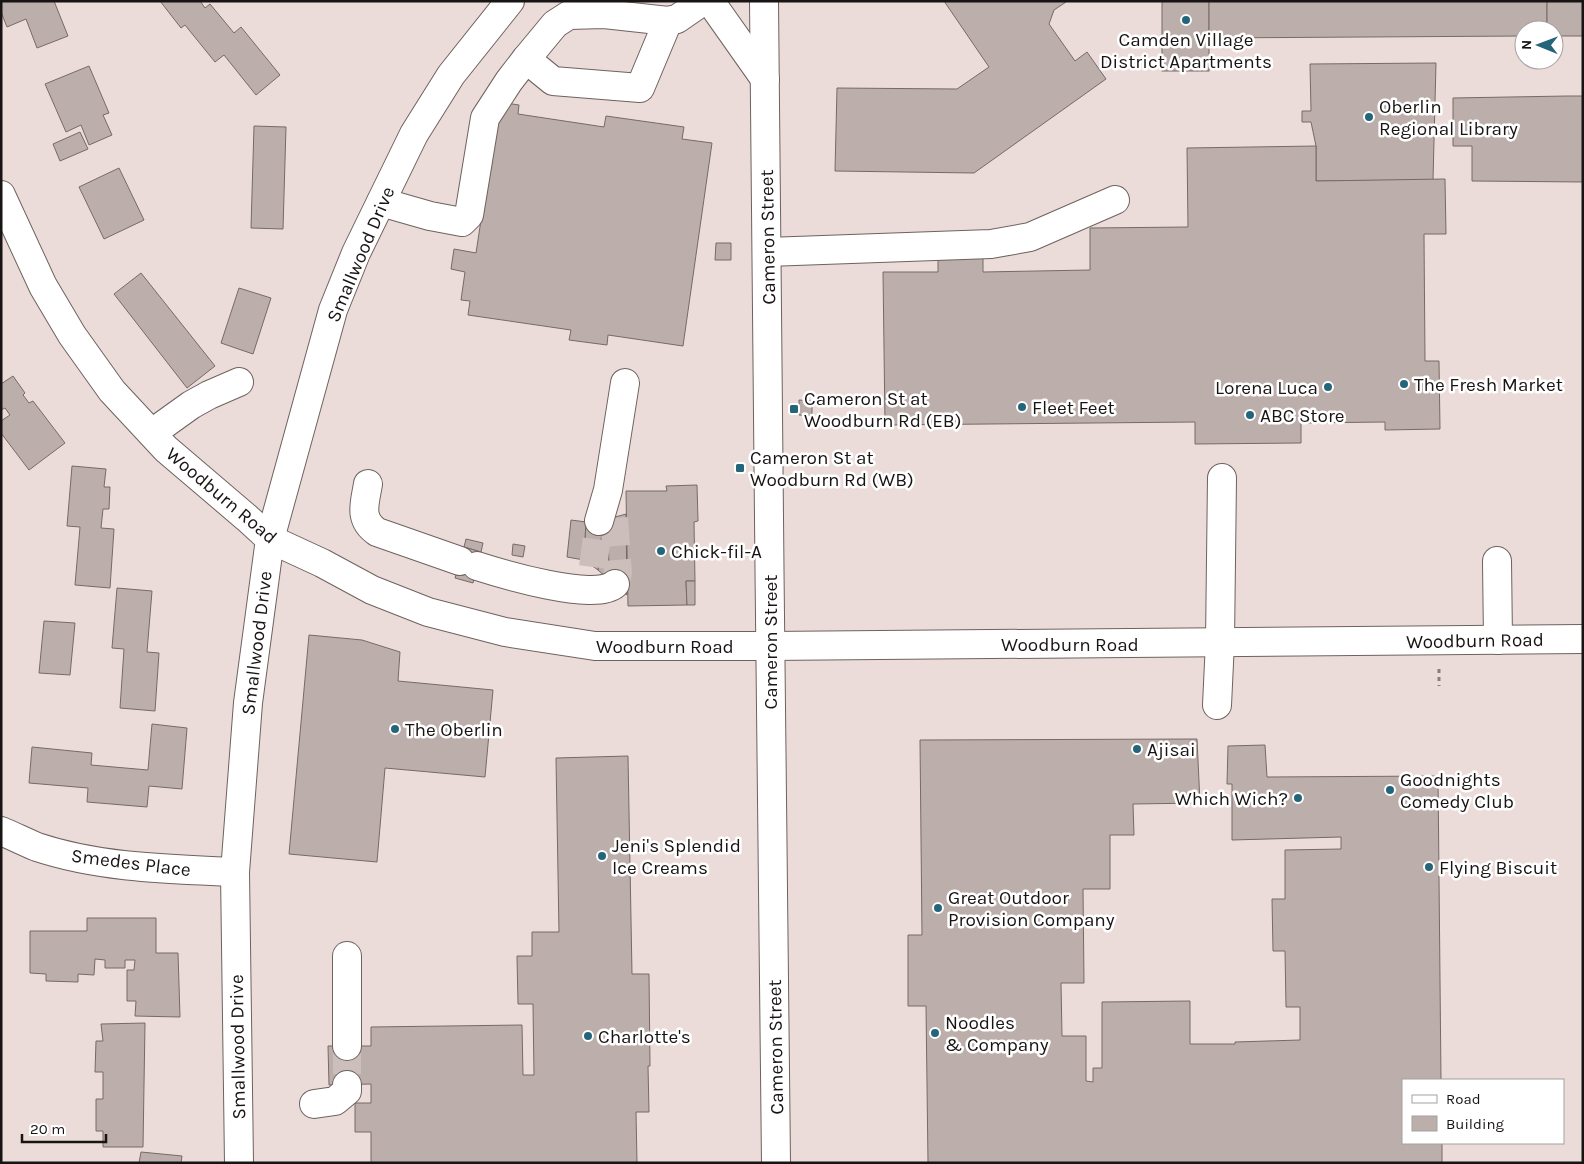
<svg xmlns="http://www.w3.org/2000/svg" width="1584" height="1164" viewBox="0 0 1584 1164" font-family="Karla,sans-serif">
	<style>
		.building { fill: #bcaeab; stroke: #766a67 }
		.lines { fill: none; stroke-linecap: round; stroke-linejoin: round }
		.minor-tunnel { stroke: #cbbebb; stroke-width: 28; stroke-dasharray: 28 14; stroke-linecap: butt }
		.minor-casing { stroke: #6e625f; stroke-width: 30 }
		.path { stroke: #877d7b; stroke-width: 3; stroke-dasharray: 4 4; stroke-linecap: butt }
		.minor { stroke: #fff; stroke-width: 28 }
		.poi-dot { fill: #246579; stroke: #fff; stroke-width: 2 }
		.labels { text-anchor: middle; stroke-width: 5; stroke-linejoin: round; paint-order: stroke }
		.poi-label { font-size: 19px; fill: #181413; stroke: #fff; text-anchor: start }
		.street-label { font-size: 19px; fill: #181413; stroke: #fff }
	</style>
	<rect width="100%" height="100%" fill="#ebdcd9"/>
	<g class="building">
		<path d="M1,1H54L68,36L37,48L26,19L7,27L1,12Z"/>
		<path d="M160,1H200L205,8L210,4L234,33L241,27L280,75L256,95L224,55L215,62L185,25L181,28Z"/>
		<path d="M944,1H1065L1066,2L1054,10L1049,24L1075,61L1087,52L1106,79L974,173L835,171L837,88L957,89L989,67Z"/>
		<rect x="1162" y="1" width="47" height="70"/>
		<path d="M1209,1H1547V30H1524V36L1209,38Z"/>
		<path d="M1547,1H1583V36H1554V30H1547Z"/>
		<path d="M1436,63L1433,180L1316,181V146L1311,122H1302V111H1311L1310,64Z"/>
		<path d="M89,66L109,113L103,115L112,135L89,145L81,125L66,132L45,84Z"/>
		<path d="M1567,96H1583V182L1472,181V146H1453V98Z"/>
		<path d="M499,102L519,105L518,114L604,127L606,116L684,127L682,139L712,143L683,346L608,335L607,345L569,340L571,330L468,315L470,301L461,300L465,272L451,269L454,249L476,253Z"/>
		<path d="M254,126L286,127L283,229L251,228Z"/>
		<path d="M80,132L88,149L60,161L53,144Z"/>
		<path d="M1316,146V181L1445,179L1446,234H1424L1425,361H1439L1440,429L1385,430V422L1301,423V443L1195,444V422L885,425L883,272H938V256H983V272L1090,270V228L1188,227L1187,148Z"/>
		<path d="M119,168L144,220L104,239L79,187Z"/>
		<path d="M716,243H731V260H715Z"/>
		<path d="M141,273L215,366L187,388L114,294Z"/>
		<path d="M239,288L271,298L253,354L221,343Z"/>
		<path d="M13,376L25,393L23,395L29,403L33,401L65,443L29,470L1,433V421L10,415L5,408L1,410V384Z"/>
		<path d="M799,400L812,401V416L799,415Z"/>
		<path d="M72,466L106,469L104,487H110L109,509H103L101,528L114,529L110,588L75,585L80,527L67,526Z"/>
		<path d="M697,485L698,521L694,522L695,581H686L687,605L628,606L626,491H667L666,486Z"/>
		<path d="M626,514L627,595L609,580L608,519Z"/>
		<path d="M608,519L609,580L598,570L603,521Z"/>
		<path d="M571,520L586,522L584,560L567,557Z"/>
		<path d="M603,521L598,570L584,560L586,522Z"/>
		<path d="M466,539L483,543L481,552L464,547Z"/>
		<path d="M513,544L525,546L523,557L512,555Z"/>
		<path d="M464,547L481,552L473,583L455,578Z"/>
		<path d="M686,581H695V605H687Z"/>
		<path d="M117,588L152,591L147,652L159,653L155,711L120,708L124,649L112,648Z"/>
		<path d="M44,621L75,623L70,675L39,673Z"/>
		<path d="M309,635L362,640L400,652L398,681L493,690L485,777L385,768L377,862L289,854Z"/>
		<path d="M152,724L187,728L182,789L149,786L147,807L87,802L88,788L29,783L32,747L92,753L91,765L148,770Z"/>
		<path d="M1197,739L1200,803L1133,804L1134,835H1110V889H1083L1084,983H1061L1062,1036H1086V1081L1093,1082V1068H1102V1002L1190,1001V1044H1235V1042L1300,1040V1007H1286L1285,951H1273L1272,899H1285V850L1341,849V837L1232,840V784H1227L1228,746L1265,745L1267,777L1438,776L1441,1080H1403V1143H1442V1163H928L926,1006H908V935H922L920,740Z"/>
		<path d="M628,756L632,974H649L650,1066H648L649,1112H636L637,1163H371V1132H355V1103H371V1084L329,1085L328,1046H371V1027L522,1025L523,1075H534L533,1004H518L517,956H532V932H559L556,758Z"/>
		<path d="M87,918H156V953H178L180,1017L135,1016L136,1001H127V970H134L135,960H125V968H105V960L95,959L94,975L78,974V982L46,981V974L30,973V931H87Z"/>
		<path d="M145,1023L143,1147H103V1131H96V1099H103V1072H95L96,1041H103L101,1024Z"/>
		<path d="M141,1152L182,1156L181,1163H139Z"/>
	</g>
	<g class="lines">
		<g class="minor-tunnel">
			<path d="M614,518L618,573L615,584"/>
			<path d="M593,567L599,521"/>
			<path d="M347,1046V1085"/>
		</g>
		<g class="minor-casing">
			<g id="minor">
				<path d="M710,1L765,79"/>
				<path d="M764,1C768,388 771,776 776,1163"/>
				<path d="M604,14L668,21L640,88L553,81L526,59L555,24L569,15Z"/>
				<path d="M668,21L677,19L703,1"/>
				<path d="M1,195L43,286L72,335L112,391L166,449L247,518L270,539L322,563L372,590L428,612L505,632L595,646H769L1583,639"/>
				<path d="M381,202L430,216L462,222L469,215L485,118L509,81L526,59"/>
				<path d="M767,252L991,244L1030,237L1115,200"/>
				<path d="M152,433L191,405L209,395L239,382"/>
				<path d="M368,484C365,503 358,519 377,532L460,561"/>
				<path d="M599,521L608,490L625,383"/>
				<path d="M1497,561L1498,640"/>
				<path d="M477,566C502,574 595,602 615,584"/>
				<path d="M1217,705L1220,642L1222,478"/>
				<path d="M1,831C13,836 25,842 37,847C100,868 169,869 235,872"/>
				<path d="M347,956V1046"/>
				<path d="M314,1104L335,1101L347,1091V1085"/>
				<path d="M239,1163L235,872L248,703L270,539L333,310L356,253L414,134L451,75L510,1"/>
			</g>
		</g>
		<path class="path" d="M1439,669V686"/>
		<use href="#minor" class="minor"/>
	</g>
	<g class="poi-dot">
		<circle cx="1186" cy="20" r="5"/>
		<circle cx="1369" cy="117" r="5"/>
		<circle cx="1404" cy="384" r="5"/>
		<circle cx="1328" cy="387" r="5"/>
		<circle cx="1022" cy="407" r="5"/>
		<rect x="789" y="404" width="10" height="10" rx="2.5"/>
		<circle cx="1250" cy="415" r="5"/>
		<rect x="735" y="463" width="10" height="10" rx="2.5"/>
		<circle cx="661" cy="551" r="5"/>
		<circle cx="395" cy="729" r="5"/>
		<circle cx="1137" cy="749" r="5"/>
		<circle cx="1390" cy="790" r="5"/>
		<circle cx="1298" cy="798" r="5"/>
		<circle cx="602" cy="856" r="5"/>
		<circle cx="1429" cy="867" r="5"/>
		<circle cx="938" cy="908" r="5"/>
		<circle cx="935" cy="1033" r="5"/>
		<circle cx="588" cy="1036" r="5"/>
	</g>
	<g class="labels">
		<g class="poi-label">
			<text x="1186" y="46" text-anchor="middle">Camden Village<tspan x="1186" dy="22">District Apartments</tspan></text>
			<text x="1379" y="113">Oberlin<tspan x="1379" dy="22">Regional Library</tspan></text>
			<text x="1414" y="391">The Fresh Market</text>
			<text x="1318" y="394" text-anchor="end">Lorena Luca</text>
			<text x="804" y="405">Cameron St at<tspan x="804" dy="22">Woodburn Rd (EB)</tspan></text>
			<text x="1032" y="414">Fleet Feet</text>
			<text x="1260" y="422">ABC Store</text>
			<text x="750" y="464">Cameron St at<tspan x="750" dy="22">Woodburn Rd (WB)</tspan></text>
			<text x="671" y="558">Chick-fil-A</text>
			<text x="405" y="736">The Oberlin</text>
			<text x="1147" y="756">Ajisai</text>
			<text x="1400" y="786">Goodnights<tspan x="1400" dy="22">Comedy Club</tspan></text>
			<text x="1288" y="805" text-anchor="end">Which Wich?</text>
			<text x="612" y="852">Jeni's Splendid<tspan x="612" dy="22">Ice Creams</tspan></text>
			<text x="1439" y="874">Flying Biscuit</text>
			<text x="948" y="904">Great Outdoor<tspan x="948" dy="22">Provision Company</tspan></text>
			<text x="945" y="1029">Noodles<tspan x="945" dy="22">&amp; Company</tspan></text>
			<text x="598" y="1043">Charlotte's</text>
		</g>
		<g class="street-label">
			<text transform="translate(767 237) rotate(-91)" y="7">Cameron Street</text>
			<text transform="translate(360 254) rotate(-67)" y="7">Smallwood Drive</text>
			<text transform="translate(222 495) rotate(40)" y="7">Woodburn Road</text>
			<text transform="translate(1475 640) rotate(-1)" y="7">Woodburn Road</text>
			<text transform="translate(770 642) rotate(-90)" y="7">Cameron Street</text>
			<text transform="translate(256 643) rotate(-83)" y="7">Smallwood Drive</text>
			<text x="1070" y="651">Woodburn Road</text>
			<text x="665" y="653">Woodburn Road</text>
			<text transform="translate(131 862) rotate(7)" y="7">Smedes Place</text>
			<text transform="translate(237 1047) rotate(-91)" y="7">Smallwood Drive</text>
			<text transform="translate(775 1047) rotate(-91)" y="7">Cameron Street</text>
		</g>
	</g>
	<rect width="1584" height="1164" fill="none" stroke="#181413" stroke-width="5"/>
	<rect x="1402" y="1079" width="162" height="65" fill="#ffffff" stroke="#a3a1a1"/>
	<rect x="1412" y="1095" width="25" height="8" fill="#ffffff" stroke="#a3a1a1"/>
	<text x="1446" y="1104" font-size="15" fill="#181413">Road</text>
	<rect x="1412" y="1116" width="25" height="15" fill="#bcaeab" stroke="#a3a1a1"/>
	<text x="1446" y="1129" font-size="15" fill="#181413">Building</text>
	<g transform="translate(1539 45) rotate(271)"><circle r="24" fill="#ffffff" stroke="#a3a1a1"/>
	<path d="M0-4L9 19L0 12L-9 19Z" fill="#246579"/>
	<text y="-8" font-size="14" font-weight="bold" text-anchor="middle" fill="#181413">N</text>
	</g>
	<path d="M22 1134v8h84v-8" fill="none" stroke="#181413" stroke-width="2.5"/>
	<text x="30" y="1134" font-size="15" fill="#181413" stroke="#ffffff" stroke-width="4" paint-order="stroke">20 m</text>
</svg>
